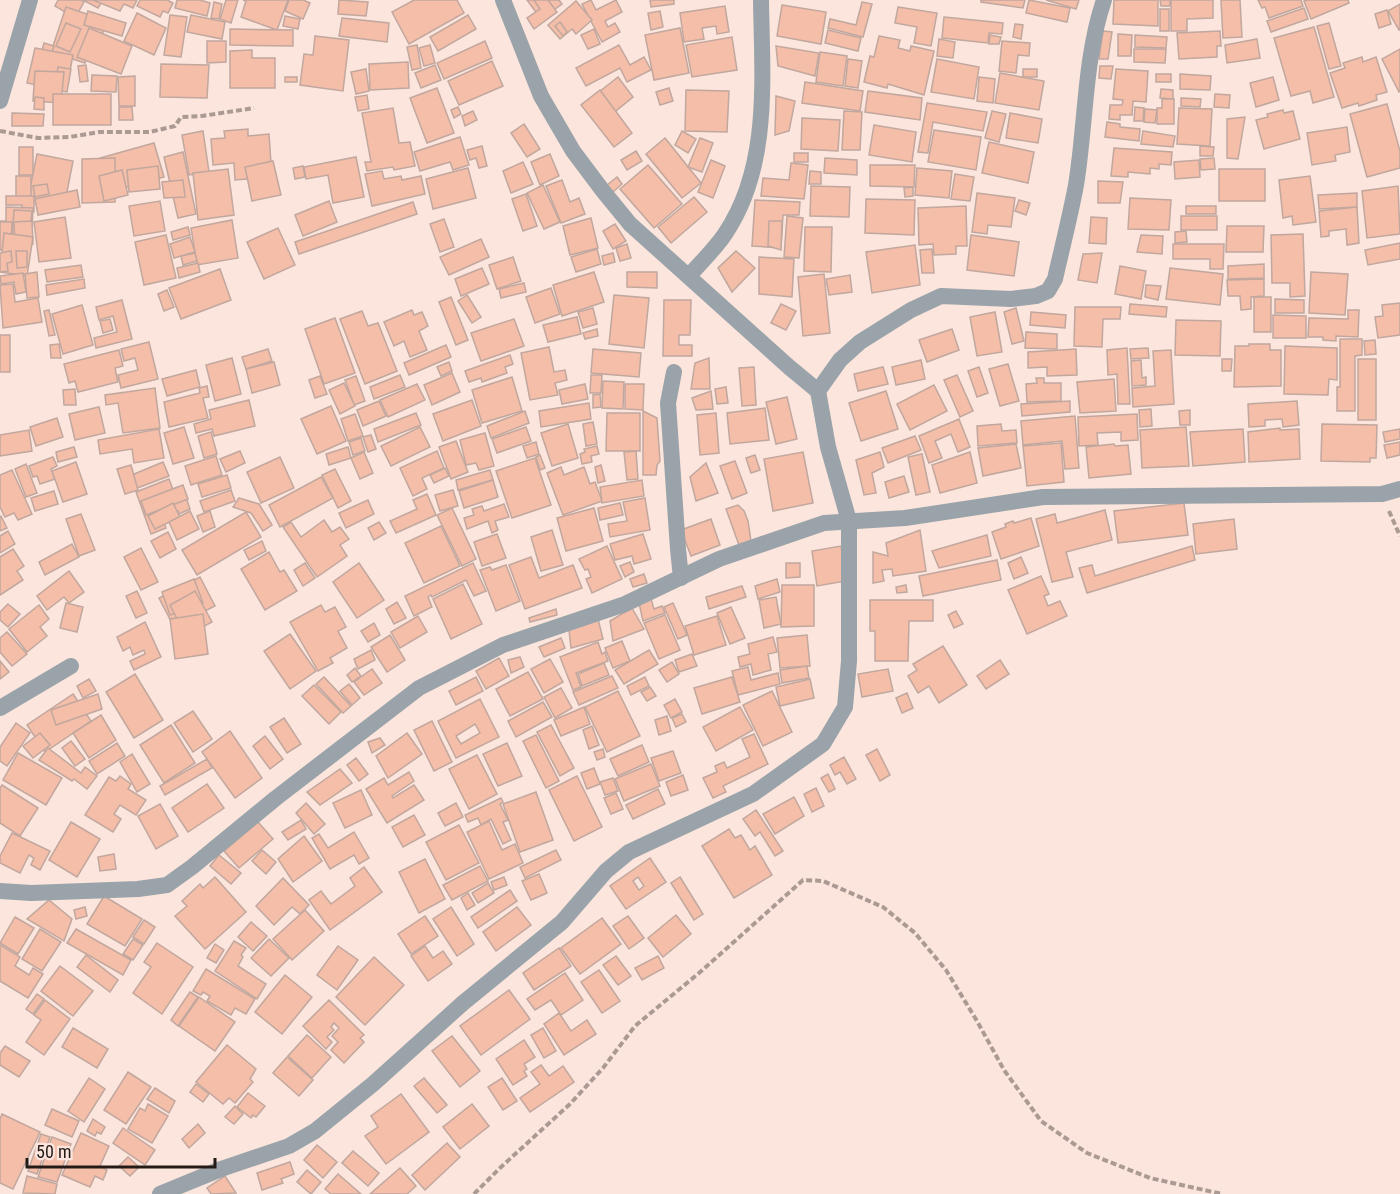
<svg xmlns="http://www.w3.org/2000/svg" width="1400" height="1194" viewBox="0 0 1400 1194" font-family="'Roboto Condensed',sans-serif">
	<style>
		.building { fill: #f4bea9; stroke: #c1a79e; stroke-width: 1.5; fill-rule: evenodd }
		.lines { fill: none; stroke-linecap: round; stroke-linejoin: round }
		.path { stroke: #ab9a93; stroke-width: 4; stroke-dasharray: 6 3; stroke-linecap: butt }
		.minor { stroke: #99a3a9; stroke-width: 16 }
	</style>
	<rect width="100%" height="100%" fill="#fbe5dd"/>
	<g class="building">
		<path d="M58,0H81L84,2L75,18L55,6Z"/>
		<path d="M83,0H103L98,8Z"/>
		<path d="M93,0H137L133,8L124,4L120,11Z"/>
		<path d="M140,0H167L173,3L168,13L163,11L160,17L137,6Z"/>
		<path d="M177,0H200L210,3L207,16L175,8Z"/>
		<path d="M226,0H238L231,23L220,19Z"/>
		<path d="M243,0H288L277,30L241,17L246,1Z"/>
		<path d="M289,0H303L310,3L303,19L285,11Z"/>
		<path d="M339,0L368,2L366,16L338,14Z"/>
		<path d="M414,0H457L464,13L409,44L392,12Z"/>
		<path d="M527,0H559L562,4L541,19Z"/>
		<path d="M534,0H548L557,12L534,29L527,18L540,9Z"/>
		<path d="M591,0L596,10L616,0L622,12L605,21L608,27L615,23L620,32L602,42L582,4Z"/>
		<path d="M650,0H674V4L651,7Z"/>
		<path d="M981,0H1025L1023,8L981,2Z"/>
		<path d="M1029,0L1070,8L1067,22L1026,13Z"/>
		<path d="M1046,0H1079L1076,9Z"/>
		<path d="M1114,0H1158V26L1113,24Z"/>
		<path d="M1160,0H1170V6H1161Z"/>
		<path d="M1171,0H1213V18L1187,19V31H1171Z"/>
		<path d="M1221,0H1240L1242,37L1223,38Z"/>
		<path d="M1258,0H1301L1303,6L1269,18L1265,7L1262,8Z"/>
		<path d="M1307,0H1348L1349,3L1311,19L1304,1Z"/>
		<path d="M576,1L592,20L576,34L572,29L560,39L548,25Z"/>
		<path d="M214,2L222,4L219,19L211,18Z"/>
		<path d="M862,2L872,4L863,37L828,28L830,19L856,25Z"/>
		<path d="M1400,4V30H1399L1388,11Z"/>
		<path d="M782,5L826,12L821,44L777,36Z"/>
		<path d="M725,6L729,32L717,34L716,26L702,28L704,39L684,42L680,13Z"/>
		<path d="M66,7L107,21L99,43L88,40L84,50L89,51L85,63L51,52Z"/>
		<path d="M898,7L937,13L931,46L914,43L917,27L895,23Z"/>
		<path d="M1304,8L1308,19L1271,32L1267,21Z"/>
		<rect x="1160" y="9" width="9" height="22"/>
		<path d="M1387,10L1391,24L1379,28L1375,14Z"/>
		<path d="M88,11L126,23L122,36L84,25Z"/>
		<path d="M660,11L663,27L651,30L648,13Z"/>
		<path d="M137,13L166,28L154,55L124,41Z"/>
		<path d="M170,15L187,17L181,57L164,55Z"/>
		<path d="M191,15L225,22L222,39L187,32Z"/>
		<path d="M468,15L476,29L438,51L430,37Z"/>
		<path d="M285,16L300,19L298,29L283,26Z"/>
		<path d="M944,17L1003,23L1002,34L989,33L988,43L942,38Z"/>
		<path d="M342,18L389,23L387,42L339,36Z"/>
		<path d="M560,22L567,32L563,36L555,26Z"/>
		<path d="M66,23L81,29L70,52L56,46Z"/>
		<path d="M1329,23L1341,66L1329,69L1317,26Z"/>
		<path d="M1015,24L1023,25L1021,39L1013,37Z"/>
		<path d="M1314,27L1334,97L1313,103L1310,91L1291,96L1274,38Z"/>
		<path d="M89,28L132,46L121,74L77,57Z"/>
		<path d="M680,28L689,73L654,80L645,35Z"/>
		<path d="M230,29L293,30V46L230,45Z"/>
		<path d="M594,29L600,44L588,49L581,35Z"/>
		<path d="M828,30L861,38L858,51L825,43Z"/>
		<path d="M1103,31L1112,32L1108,59H1099Z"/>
		<path d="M1220,31L1221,46H1217V57L1179,59L1177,33Z"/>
		<path d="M1118,34L1132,35L1131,56H1118Z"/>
		<path d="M990,35L1001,37L999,44H989Z"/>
		<path d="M1135,35L1167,37L1166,48L1135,47Z"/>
		<path d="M315,36L349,40L343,91L300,85L304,54L313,55Z"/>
		<path d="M879,36L900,40L898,48L910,51L911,46L934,51L924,95L888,84L887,88L864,82L870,56L874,57Z"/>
		<path d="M732,37L737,70L692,77L686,45Z"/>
		<path d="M939,39L955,42L953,58L937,56Z"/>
		<path d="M1257,39L1260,58L1227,63L1225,45Z"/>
		<path d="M207,41H226V62L207,63Z"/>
		<path d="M485,41L492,58L444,79L437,63Z"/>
		<path d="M1002,41L1030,43L1029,56L1018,55L1016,73L999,71Z"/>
		<path d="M44,43L54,46L49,61L40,58Z"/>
		<path d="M417,45L421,68L412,70L407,47Z"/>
		<path d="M430,45L435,63L424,66L419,48Z"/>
		<path d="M619,45L630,65L644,57L651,70L627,82L620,68L586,86L576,68Z"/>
		<path d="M776,46L819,53L815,76L778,66Z"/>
		<path d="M35,48L73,55L66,91L27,83Z"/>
		<path d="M1134,49H1166L1165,63L1134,62Z"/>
		<path d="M1400,49V91L1399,92L1382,59Z"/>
		<path d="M252,50V58H275V88H230V51Z"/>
		<path d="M820,52L847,56L843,86L816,82Z"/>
		<path d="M1362,57L1363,62L1376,57L1387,92L1376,95L1377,100L1359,106L1358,103L1342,108L1330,73L1345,68L1343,63Z"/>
		<path d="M848,59L862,61L858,88L845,86Z"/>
		<path d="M937,59L979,67L974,99L931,92Z"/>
		<path d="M492,61L503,86L459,105L448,81Z"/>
		<path d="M408,62L409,88L370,90L369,64Z"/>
		<path d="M161,64L209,65L207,98L160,97Z"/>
		<path d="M86,65L88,81L80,82L78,66Z"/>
		<path d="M435,65L441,80L421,88L415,73Z"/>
		<path d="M1100,66H1113L1111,79L1099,78Z"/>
		<path d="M58,67L71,69L67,92L54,90Z"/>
		<path d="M366,69L369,91L356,94L351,72Z"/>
		<rect x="1023" y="69" width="14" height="8"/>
		<path d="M1116,69L1148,71L1146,102L1133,101L1132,115H1120V120L1109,119L1110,105H1122L1123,100L1113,99Z"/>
		<path d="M35,71L64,72L61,103L33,101Z"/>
		<path d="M1000,73L1044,81L1039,110L995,103Z"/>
		<rect x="1156" y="74" width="15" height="8"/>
		<path d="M1180,74L1211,76L1210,90L1180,89Z"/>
		<path d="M92,75L117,76L116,92L91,91Z"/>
		<path d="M135,76V106H119L118,77Z"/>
		<rect x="285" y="77" width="12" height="5"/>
		<path d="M618,77L633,97L606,119L590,99Z"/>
		<path d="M979,77L995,79L993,103L977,101Z"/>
		<path d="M1273,77L1279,100L1256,107L1250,83Z"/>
		<path d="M805,82L863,91L860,111L802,103Z"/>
		<path d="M437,88L454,133L427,143L410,98Z"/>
		<path d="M669,88L673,101L660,105L656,92Z"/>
		<path d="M1161,89L1173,90V99L1160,98Z"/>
		<path d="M600,90L632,133L614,147L581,105Z"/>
		<path d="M686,90L729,91L727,132L685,131Z"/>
		<path d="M868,91L922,98L920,120L865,112Z"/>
		<rect x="53" y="94" width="58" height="31"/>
		<path d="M1215,94L1230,95L1229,108L1214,107Z"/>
		<path d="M367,95L369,109L358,111L355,97Z"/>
		<path d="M776,96L795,101L789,131L775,135Z"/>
		<path d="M35,97L44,98V110L34,109Z"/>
		<path d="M1181,98L1201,99L1200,107L1181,106Z"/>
		<path d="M1162,99H1174V124H1157V108H1162Z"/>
		<path d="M927,103L987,112L983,131L933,122L928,153L918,152Z"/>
		<path d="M1387,104L1400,151V168L1367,177L1350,114Z"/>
		<path d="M119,107H132L133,120H119Z"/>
		<path d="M458,107L461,114L454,118L451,110Z"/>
		<path d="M1135,107L1144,108L1143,121H1134Z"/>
		<path d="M393,108L399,143L410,142L415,166L394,170L393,167L367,171L365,162H371L362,113Z"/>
		<path d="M1179,108L1212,109L1210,146L1177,144Z"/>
		<path d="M1145,109L1157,110L1155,123L1144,122Z"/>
		<path d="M1283,110L1284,113L1293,111L1300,139L1264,149L1256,120L1268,117L1267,114Z"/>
		<path d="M473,111L477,120L465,126L462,116Z"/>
		<path d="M844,111L862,112L860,150H842Z"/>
		<path d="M992,111L1006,114L999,142L985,138Z"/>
		<path d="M12,113L44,114L43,126H12Z"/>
		<path d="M1010,113L1042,119L1038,143L1006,138Z"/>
		<path d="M1245,117L1238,159L1227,158V119Z"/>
		<path d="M802,118L840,120L838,151L801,149Z"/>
		<path d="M1107,122L1120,124V127L1140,129L1139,141L1105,137Z"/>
		<path d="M524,124L540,149L527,157L511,133Z"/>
		<path d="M874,125L916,132L912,162L869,155Z"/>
		<path d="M1347,127L1350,152L1335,155L1336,161L1312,165L1307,133Z"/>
		<path d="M248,129V136L269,134L271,163L258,164L259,178L235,180L234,163L213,165L211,139L225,138L224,131Z"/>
		<path d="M934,130L981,137L976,170L928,162Z"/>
		<path d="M203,131L209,172L189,175L182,135Z"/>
		<path d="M682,131L696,139L688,153L675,145Z"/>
		<path d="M1143,131L1175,136L1173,147L1141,144Z"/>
		<path d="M460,137L469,165L453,170L450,162L420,171L414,152Z"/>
		<path d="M665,138L701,183L682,198L646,154Z"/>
		<path d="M700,138L713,143L702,172L688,167Z"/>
		<path d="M989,142L1034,152L1028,183L982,173Z"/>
		<path d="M154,143L164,177L109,192L100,158Z"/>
		<path d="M482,146L487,166L479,168L476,158L470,160L467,150Z"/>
		<path d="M1200,146L1214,147L1213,156H1200Z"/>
		<rect x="19" y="147" width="14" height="28"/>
		<path d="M1114,148L1172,152L1171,165L1159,164V169L1150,168V174L1128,172V177L1111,176Z"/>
		<path d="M636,151L642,161L627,170L621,160Z"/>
		<path d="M183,152L196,214L178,218L164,157Z"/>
		<rect x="794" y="153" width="14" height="9"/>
		<path d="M37,154L73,161L64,207L28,199Z"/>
		<path d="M550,154L559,176L540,185L531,162Z"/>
		<path d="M356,157L364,197L333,203L328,175L306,179L304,167Z"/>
		<path d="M115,158V202L82,203V159Z"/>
		<path d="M825,158L857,160V175L824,173Z"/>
		<path d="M1214,158L1215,169L1201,170L1200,159Z"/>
		<path d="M711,160L725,166L713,198L698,192Z"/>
		<path d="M1199,160L1200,177L1175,179L1174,162Z"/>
		<path d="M273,161L281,195L252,201L245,167Z"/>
		<path d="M523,162L533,184L511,193L503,171Z"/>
		<path d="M791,163L808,165L804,199L761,196L763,178L789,180Z"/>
		<path d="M648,165L682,204L654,228L620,189Z"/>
		<path d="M870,165H915L914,187L870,186Z"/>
		<path d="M158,166L160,189L129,192L127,170Z"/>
		<path d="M303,166L305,177L295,179L293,168Z"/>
		<path d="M468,168L476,198L433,209L426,179Z"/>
		<path d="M917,168L952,171L949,198L915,195Z"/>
		<path d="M228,169L234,215L198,220L193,173Z"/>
		<rect x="1219" y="169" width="46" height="32"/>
		<path d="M122,170L128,195L104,201L99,176Z"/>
		<path d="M382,171L384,179L401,176L402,180L421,176L425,194L372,206L365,174Z"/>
		<path d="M810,171L821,172V184H809Z"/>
		<path d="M955,174L974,177L970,201L951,199Z"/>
		<path d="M16,176H31V204L16,203Z"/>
		<path d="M1310,176L1316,222L1293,225L1292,216L1283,218L1279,180Z"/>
		<path d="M617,177L622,184L613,192L607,185Z"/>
		<path d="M183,180L185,197L164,198L162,182Z"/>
		<path d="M562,180L570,202L579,198L585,214L561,223L546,186Z"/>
		<path d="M1098,181L1123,182L1120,203H1098Z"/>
		<path d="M47,184L49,194L35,197L33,186Z"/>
		<path d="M543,185L560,222L544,229L527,193Z"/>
		<path d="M811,186L850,187L849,217L810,216Z"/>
		<path d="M1398,186L1400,234L1367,238L1362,191Z"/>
		<path d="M913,187V196L905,197L904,188Z"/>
		<path d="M77,190L80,207L38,215L35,199Z"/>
		<path d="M977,193L1015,198L1011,227L988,225L987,234L972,232Z"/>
		<path d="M1357,193V207L1319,209L1318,195Z"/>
		<path d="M526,194L537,226L523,231L512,199Z"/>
		<path d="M6,196H34V212H22V205H6Z"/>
		<path d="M694,197L707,212L671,243L658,227Z"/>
		<path d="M1130,198L1171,200L1169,230L1128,229Z"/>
		<path d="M866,199L915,200L914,235L865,233Z"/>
		<path d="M755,200L800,202L799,215H783L781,248L752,246Z"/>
		<path d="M1019,200L1030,203L1026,215L1015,211Z"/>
		<path d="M160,201L165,231L134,236L129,206Z"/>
		<path d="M329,201L337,222L303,236L295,215Z"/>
		<path d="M413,202L417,214L299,254L295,242Z"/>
		<path d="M966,206L967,246H956V254L934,255L933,244L919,245L918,208Z"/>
		<rect x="1186" y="206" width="30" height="8"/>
		<path d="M6,207L33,208L32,233H0V221H6Z"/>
		<path d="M1357,207L1359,243L1347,245L1346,229L1329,231V236L1321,237L1319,211Z"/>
		<path d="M14,210L32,211L29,240L12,239Z"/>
		<path d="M787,216L803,218L799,258L784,257Z"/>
		<rect x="1181" y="216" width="36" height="14"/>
		<path d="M65,217L71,258L39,262L34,222Z"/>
		<path d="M1091,217L1107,218L1106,244L1089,243Z"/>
		<path d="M591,218L598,248L570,255L563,226Z"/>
		<path d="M444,219L454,247L440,252L430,224Z"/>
		<path d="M232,220L238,258L197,265L191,228Z"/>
		<path d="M32,221L33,244L15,245L14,222Z"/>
		<path d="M769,221H782L781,250L768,246Z"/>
		<path d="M0,222H12L11,250H0Z"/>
		<path d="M615,224L626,241L613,249L603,231Z"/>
		<path d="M1227,226H1264L1263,252H1226Z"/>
		<path d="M188,227L190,235L173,240L171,232Z"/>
		<path d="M805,227H832L831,272L804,271Z"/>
		<path d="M278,228L295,265L264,279L247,242Z"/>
		<path d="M1186,231L1187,242L1175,243V232Z"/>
		<path d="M4,233L33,237L27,276L0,272Z"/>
		<path d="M1303,234L1305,296L1290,297V283H1272L1271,235Z"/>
		<path d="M166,235L176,278L144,285L135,242Z"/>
		<path d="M971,235L1019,242L1014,276L967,270Z"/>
		<path d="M1141,235L1163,236L1162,254L1137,252Z"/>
		<path d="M190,237L195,252L174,258L170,244Z"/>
		<path d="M481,239L489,257L449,275L440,257Z"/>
		<path d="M1400,243V259L1368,265L1365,250Z"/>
		<path d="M627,244L631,258L620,261L616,248Z"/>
		<path d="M1173,244H1224L1223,269H1210V259H1173Z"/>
		<path d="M915,245L920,285L872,293L866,252Z"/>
		<path d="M597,249L601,264L576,272L571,257Z"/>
		<path d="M932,249L934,273H922L920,250Z"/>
		<path d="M11,251L12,262L7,263L8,271L0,272V253Z"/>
		<path d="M16,251H27V267L17,268Z"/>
		<path d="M736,251L755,268L732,292L718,268Z"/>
		<path d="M195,253L197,261L183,265L181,256Z"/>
		<path d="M613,253L615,262L604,265L602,256Z"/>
		<path d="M1102,253L1097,283L1078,280L1083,254Z"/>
		<path d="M513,257L521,281L497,289L489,265Z"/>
		<path d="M759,257L794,259L792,297L759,294Z"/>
		<path d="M198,263L200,272L179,278L177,268Z"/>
		<path d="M1264,264V278L1228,279V266Z"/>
		<path d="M81,265L83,277L47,282L45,270Z"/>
		<path d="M1120,266L1146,271L1141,299L1115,294Z"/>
		<path d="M482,268L489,284L461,296L455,279Z"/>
		<path d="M1170,268L1223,274L1220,305L1166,299Z"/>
		<path d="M220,269L231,300L181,319L169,288Z"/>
		<path d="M37,272L39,297L27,298L25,274Z"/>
		<path d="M594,272L604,302L562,316L553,285Z"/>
		<path d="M627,272H657V288L627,287Z"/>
		<path d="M1311,272L1348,274L1345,315L1309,313Z"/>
		<path d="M23,273L26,292L16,294L14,282L1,284L0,276Z"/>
		<path d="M824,274L830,333L803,336L798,277Z"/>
		<path d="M850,275L852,292L829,295L826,279Z"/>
		<path d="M84,279L85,288L47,295L46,285Z"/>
		<path d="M1264,279V296L1251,297V309L1241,310L1240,296H1228L1227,280Z"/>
		<path d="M524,283L526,292L501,298L499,289Z"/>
		<path d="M13,284L15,302L38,298L42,322L3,328L0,285Z"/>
		<path d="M1146,285L1161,286L1158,300L1145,297Z"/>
		<path d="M551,288L560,314L535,323L526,297Z"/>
		<path d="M167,290L174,307L164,311L158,294Z"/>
		<path d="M467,295L481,317L472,323L458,301Z"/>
		<path d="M614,295L649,298L644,348L609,344Z"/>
		<path d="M451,297L468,340L456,345L439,302Z"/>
		<rect x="1254" y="297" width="17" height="35"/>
		<path d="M1275,299L1304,300V313H1275Z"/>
		<path d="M122,300L132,339L96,348L94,338L117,332L113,316L99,320L96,307Z"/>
		<path d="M664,300H691L690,335H679V345H692V356H663Z"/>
		<path d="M1400,303V335L1378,338L1375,317L1383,316L1382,305Z"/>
		<path d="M781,304L796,311L786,330L771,323Z"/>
		<path d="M1130,304L1167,307L1166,317L1129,314Z"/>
		<path d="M82,305L93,345L63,354L52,314Z"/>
		<path d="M1075,307H1121L1120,319H1103L1102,347L1074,346Z"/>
		<path d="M593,308L597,324L583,328L578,312Z"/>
		<path d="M1016,308L1024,341L1012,344L1004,312Z"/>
		<path d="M49,310L55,335L49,336L44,311Z"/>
		<path d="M412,310L414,315L422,312L428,326L419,331L427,350L410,357L404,341L394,346L384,322Z"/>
		<path d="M1348,310H1359L1358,337L1336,336V341L1323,340V337H1308L1309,318L1348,319Z"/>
		<path d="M362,311L368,326L378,323L397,371L365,384L340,319Z"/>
		<path d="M995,312L1002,352L977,356L970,317Z"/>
		<path d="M1031,312L1066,315L1065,328L1030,325Z"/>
		<path d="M1273,315L1306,316V338H1273Z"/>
		<path d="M577,317L581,334L548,342L543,325Z"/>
		<path d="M335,318L355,373L324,384L305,329Z"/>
		<path d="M110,319L113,330L103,333L100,321Z"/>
		<path d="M514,319L524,346L481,361L471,333Z"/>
		<path d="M1176,320L1221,321L1220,356L1175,355Z"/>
		<path d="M597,329L598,336L585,339L583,333Z"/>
		<path d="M952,329L959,350L927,362L919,340Z"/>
		<path d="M1026,332L1057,334V349L1025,348Z"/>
		<rect x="0" y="335" width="10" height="37"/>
		<path d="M1340,339H1362V355L1355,356V411H1337V387H1340Z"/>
		<path d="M1375,340L1376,354L1365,355L1364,341Z"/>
		<path d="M149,342L158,379L121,388L118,375L138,370L135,358L124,361L121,349Z"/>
		<path d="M59,344L61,358H51L50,345Z"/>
		<path d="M1249,344H1270V350H1281V386L1234,387L1235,346H1249Z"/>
		<path d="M446,345L451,357L409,375L404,363Z"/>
		<path d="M1285,346L1337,348V380L1329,379L1328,395L1284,394Z"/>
		<path d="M549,347L554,372L565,370L567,380L555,383L558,395L530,400L521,353Z"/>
		<path d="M1127,348L1130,404H1118L1117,374L1108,375L1107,350Z"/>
		<path d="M1148,348L1149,358L1131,359L1130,349Z"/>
		<path d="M268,349L272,361L246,369L242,357Z"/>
		<path d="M593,349L641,353L639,377L591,373Z"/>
		<path d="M1076,349L1077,375L1047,376V367L1028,368V352Z"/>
		<path d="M119,350L123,366L115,368L118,382L78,392L75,381L69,383L64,364Z"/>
		<path d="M1171,350L1174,404L1133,407L1132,388L1155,386L1153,351Z"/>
		<path d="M510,355L513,364L505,367L507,373L482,382L481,378L469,382L465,371Z"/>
		<path d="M232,358L241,394L215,401L206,365Z"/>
		<path d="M709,358L710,389H691L695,363Z"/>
		<path d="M1222,359H1232L1231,371H1222Z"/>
		<rect x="1358" y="359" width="18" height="61"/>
		<path d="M921,360L925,379L896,385L892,367Z"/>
		<path d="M1141,360L1142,378L1146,377V385L1132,386L1131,361Z"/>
		<path d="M274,362L280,385L252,393L246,369Z"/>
		<path d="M449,362L452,371L441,376L437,367Z"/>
		<path d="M1008,364L1019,401L1000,406L989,369Z"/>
		<path d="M754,367L756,405L742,406L739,368Z"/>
		<path d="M883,367L888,384L858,391L854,374Z"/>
		<path d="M979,367L988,393L977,397L968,371Z"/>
		<path d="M196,370L200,387L167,396L162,379Z"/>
		<path d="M452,373L460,392L432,405L424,385Z"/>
		<path d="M400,375L405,387L374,399L370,387Z"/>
		<path d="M591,375H602L601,393H590Z"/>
		<path d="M957,375L973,411L960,417L944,380Z"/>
		<path d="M320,376L327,394L315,398L309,380Z"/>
		<path d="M356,376L365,401L354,405L345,380Z"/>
		<path d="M512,377L522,411L482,423L472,390Z"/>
		<path d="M1036,378H1044V383H1061V401L1027,402L1026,384L1037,383Z"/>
		<path d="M1114,379L1116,411L1080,413L1077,382Z"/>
		<path d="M603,381L624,382L623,409L602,408Z"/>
		<path d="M344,383L355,406L340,414L329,390Z"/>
		<path d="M417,384L425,400L388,417L380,400Z"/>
		<path d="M585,384L588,399L562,404L559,390Z"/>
		<path d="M625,384H644L643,410L625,409Z"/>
		<path d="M934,385L947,411L910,430L897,404Z"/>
		<path d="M207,386L209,397L203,398L208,418L169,427L164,402L200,393L199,388Z"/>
		<path d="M726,387L728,403L717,404L715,389Z"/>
		<path d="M155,388L160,428L123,433L118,403L106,405L105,395Z"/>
		<path d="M75,389L76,405H64L63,390Z"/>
		<path d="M711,391L713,409L696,410L692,398Z"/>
		<path d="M886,391L898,429L861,441L849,403Z"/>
		<path d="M600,394L601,407L593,408V395Z"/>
		<path d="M787,397L797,439L776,444L766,402Z"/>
		<path d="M249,400L255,426L214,436L212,429L196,433L194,424L211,419L209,410Z"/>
		<path d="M472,400L481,426L443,441L433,414Z"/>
		<path d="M379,401L386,416L363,426L357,410Z"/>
		<path d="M1070,401V412L1022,416L1021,404Z"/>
		<path d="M1297,401L1299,425L1283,427L1282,419L1265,420V426L1249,427L1248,404Z"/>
		<path d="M589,403L591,419L541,427L539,411Z"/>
		<path d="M331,406L346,441L317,454L301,419Z"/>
		<path d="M99,407L105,433L75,440L69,414Z"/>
		<path d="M765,408L769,440L730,444L727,413Z"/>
		<path d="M1151,409L1152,426L1140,427L1139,410Z"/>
		<path d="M1190,410V425H1180L1179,411Z"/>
		<path d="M525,411L529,423L491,438L487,426Z"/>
		<path d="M643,411L657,418L660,461L657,465L656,475H643Z"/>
		<path d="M416,413L421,425L378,442L374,429Z"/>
		<path d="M607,413H640V451H606Z"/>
		<path d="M716,413L719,453L700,455L697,415Z"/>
		<path d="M355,414L363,436L348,441L341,419Z"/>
		<path d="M1137,414L1138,440L1121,441V432L1097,433L1098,445L1079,446L1078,417Z"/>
		<path d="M1075,416L1079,468L1065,469L1062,441L1023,445L1021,421Z"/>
		<path d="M57,418L63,437L36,446L30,427Z"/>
		<path d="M959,419L970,447L958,452L951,434L935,441L942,458L929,463L919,436Z"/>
		<path d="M593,422L597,444L586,446L583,424Z"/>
		<path d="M568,424L578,458L552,466L541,433Z"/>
		<path d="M1001,424L1002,431L1016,430L1017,443L978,446L977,426Z"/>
		<path d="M1322,424L1377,425L1376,458H1370V462L1321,461Z"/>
		<path d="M184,427L194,458L173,464L164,433Z"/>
		<path d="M420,427L430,447L391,466L381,446Z"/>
		<path d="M526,427L531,441L497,453L492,439Z"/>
		<path d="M1186,427L1189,466L1142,468L1140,430Z"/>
		<path d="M1280,428V430L1299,429L1300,459L1249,462L1248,432Z"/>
		<path d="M159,429L164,458L134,463L132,449L100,454L98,440Z"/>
		<path d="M1243,429L1245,462L1193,466L1190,432Z"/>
		<path d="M1400,429V439L1385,442L1383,432Z"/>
		<path d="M29,430L32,451L0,456V435Z"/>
		<path d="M211,432L217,454L204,458L198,436Z"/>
		<path d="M485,433L494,466L479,470L476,463L466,465L460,440Z"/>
		<path d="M371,435L376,449L368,452L363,437Z"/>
		<path d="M915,436L921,450L888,463L882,448Z"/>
		<path d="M361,438L365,451L353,455L349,442Z"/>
		<path d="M456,441L468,472L451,479L439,447Z"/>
		<path d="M536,442L539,454L527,458L523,446Z"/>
		<path d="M1400,442V455L1387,458L1384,445Z"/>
		<path d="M1061,443L1064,482L1027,486L1023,446Z"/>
		<path d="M1016,444L1021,468L983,476L978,448Z"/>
		<path d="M1114,444L1115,446L1128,445L1131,474L1089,478L1086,447Z"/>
		<path d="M597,446L599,454L591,456L592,462L582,464L580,454L585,452L584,449Z"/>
		<path d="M74,447L77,457L58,462L56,452Z"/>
		<path d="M348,447L351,458L329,465L326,454Z"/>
		<path d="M240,451L245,463L226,472L220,459Z"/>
		<path d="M437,451L444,468L422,478L427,489L413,496L400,468Z"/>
		<path d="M636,451L638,479L627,480L624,452Z"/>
		<path d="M364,452L373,473L360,479L351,458Z"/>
		<path d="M803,452L813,503L773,511L764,459Z"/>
		<path d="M880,452L884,467L872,473L876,493L864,495L856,460Z"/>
		<path d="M970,452L977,483L940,493L932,465Z"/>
		<path d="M922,454L930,492L916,495L908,457Z"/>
		<path d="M540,455L545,468L540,470L536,457Z"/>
		<path d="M755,455L760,470L751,473L746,458Z"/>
		<path d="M216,456L222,475L191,485L185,466Z"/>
		<path d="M53,457L57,466L51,469L55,479L40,484L37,476L33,477L29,466Z"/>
		<path d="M280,457L294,488L261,503L247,472Z"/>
		<path d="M535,458L551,505L512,518L496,471Z"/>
		<path d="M735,461L747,493L732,499L720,466Z"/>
		<path d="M76,462L87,494L63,502L52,471Z"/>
		<path d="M163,462L169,476L132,490L127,477Z"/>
		<path d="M706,463L718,493L696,501L690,477Z"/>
		<path d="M26,464L37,493L26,497L15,469Z"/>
		<path d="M131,465L138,490L125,494L117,469Z"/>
		<path d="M601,465L605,481L598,483L595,467Z"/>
		<path d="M561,467L564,475L584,467L590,484L595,482L602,501L563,515L547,473Z"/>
		<path d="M445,468L449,476L434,483L430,475Z"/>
		<path d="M335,469L351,501L338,508L322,475Z"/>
		<path d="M12,470L32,514L18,520L14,513L5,517L0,507V475Z"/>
		<path d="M490,470L493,480L458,490L456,480Z"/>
		<path d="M227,475L231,488L202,497L198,484Z"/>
		<path d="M904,476L909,492L889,498L885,482Z"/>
		<path d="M321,477L333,498L280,527L269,505Z"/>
		<path d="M169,479L177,500L186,497L190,509L179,514L178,511L162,517L166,528L151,534L136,492Z"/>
		<path d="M493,480L498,497L464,508L459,491Z"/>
		<path d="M642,480L644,496L602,503L600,487Z"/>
		<path d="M183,485L188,499L146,515L141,501Z"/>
		<path d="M231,490L235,501L204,512L200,501Z"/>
		<path d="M453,490L458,506L440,511L435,495Z"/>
		<path d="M54,491L58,504L35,511L31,498Z"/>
		<path d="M427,494L436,515L396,533L390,521L417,509L413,500Z"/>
		<path d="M239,498L259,504L272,525L263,531L251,513L233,507Z"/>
		<path d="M645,498L650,530L610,537L608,524L627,521L623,502Z"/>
		<path d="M368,500L374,514L346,528L339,513Z"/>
		<path d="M173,503L180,517L155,529L148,516Z"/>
		<path d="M620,503L623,515L600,520L598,508Z"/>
		<path d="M1184,503L1188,535L1118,543L1114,511Z"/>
		<path d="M504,504L509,517L495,521L498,530L492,533L488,521L467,529L464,518L474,515L472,509L482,506L484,511Z"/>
		<path d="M738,505L744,511L748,521L751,541L739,545L726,509Z"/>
		<path d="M452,508L476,559L462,566L437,515Z"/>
		<path d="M594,508L603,541L566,551L557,518Z"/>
		<path d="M1105,510L1112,540L1066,552L1073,577L1052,582L1036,519L1055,514L1057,523Z"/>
		<path d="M190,511L199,529L177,540L169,522Z"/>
		<path d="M210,511L215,527L203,532L197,516Z"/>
		<path d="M246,512L261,537L197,575L182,550Z"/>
		<path d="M81,514L95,550L79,556L66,519Z"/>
		<path d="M1,516L7,528L0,531V517Z"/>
		<path d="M1031,518L1039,546L1001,559L992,532L1006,527L1005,524L1013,521L1014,523Z"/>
		<path d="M711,519L720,545L691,556L681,530Z"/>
		<path d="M1234,519L1237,549L1196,554L1193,524Z"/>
		<path d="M324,520L332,532L340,527L349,539L340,545L347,556L317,577L283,527L291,522L301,537Z"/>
		<path d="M379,522L386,533L374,540L368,528Z"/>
		<path d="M441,526L460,566L424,583L405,543Z"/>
		<path d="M552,530L563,565L541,571L531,537Z"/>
		<path d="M920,530L926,571L893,576L892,569L882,570L884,581L873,583V552L888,556L886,543Z"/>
		<path d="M8,531L15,544L0,553V536Z"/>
		<path d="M168,532L176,549L160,558L151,541Z"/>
		<path d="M497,534L506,558L482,566L474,542Z"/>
		<path d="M643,534L651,559L634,564L632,556L615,560L610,544Z"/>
		<path d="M987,535L991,556L939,568L932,551Z"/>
		<path d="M262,541L266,551L249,560L244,550Z"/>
		<path d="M72,544L79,557L45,575L39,562Z"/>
		<path d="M607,546L622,579L592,593L586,579L591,577L588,569L585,570L579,559Z"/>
		<path d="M841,546L846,581L817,586L812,551Z"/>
		<path d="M1192,546L1195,560L1087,593L1079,568L1092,565L1095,576Z"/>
		<path d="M141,548L158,582L141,590L124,557Z"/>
		<path d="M13,549L24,566L17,571L23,580L0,595V557Z"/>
		<path d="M269,552L280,572L284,570L297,591L265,610L241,569Z"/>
		<path d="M531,557L539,578L573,565L582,588L525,609L509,565Z"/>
		<path d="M1021,557L1028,573L1014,579L1008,563Z"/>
		<path d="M997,560L1001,580L923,596L919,576Z"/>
		<path d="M630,562L634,572L625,577L620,566Z"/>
		<path d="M305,563L315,578L303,586L294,570Z"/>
		<path d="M359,563L384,600L357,618L333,582Z"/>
		<path d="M473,563L486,591L474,596L466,580L432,597L431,595L428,597L432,607L414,616L405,596Z"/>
		<path d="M786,563H800V577L786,578Z"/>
		<path d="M506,565L520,601L496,611L480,570L490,567L492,570Z"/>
		<path d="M69,571L84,592L69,603L64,597L47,610L37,596Z"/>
		<path d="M644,574L647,583L633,587L630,579Z"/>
		<path d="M1041,576L1049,594L1044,596L1048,606L1060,601L1067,616L1027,634L1008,590Z"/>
		<path d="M200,577L215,606L174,627L159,598Z"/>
		<path d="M194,579L203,603L170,615L162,592Z"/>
		<path d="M777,579L780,592L758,599L755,586Z"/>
		<path d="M463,584L482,624L451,639L433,599Z"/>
		<path d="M782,585H814V626L781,627Z"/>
		<path d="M906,585L907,592L897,593L896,587Z"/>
		<path d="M742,586L746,597L709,609L706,597Z"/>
		<path d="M137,591L147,613L136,618L126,596Z"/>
		<path d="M195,591L212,622L186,636L170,605Z"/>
		<path d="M776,597L781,624L764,628L759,600Z"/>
		<path d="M651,599L654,609L662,606L665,613L643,621L639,603Z"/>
		<path d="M870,600H933V621H909L908,661H875V631H870Z"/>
		<path d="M397,602L406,618L394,624L386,609Z"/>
		<path d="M66,603L83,607L77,632L60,628Z"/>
		<path d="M673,603L687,635L678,639L664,607Z"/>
		<path d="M8,604L20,614L8,627L0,620V612Z"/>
		<path d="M39,605L49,619L40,627L47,636L27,652L9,629Z"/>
		<path d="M321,605L325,612L335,607L346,627L338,631L347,648L330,658L333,663L318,671L290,622Z"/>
		<path d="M731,607L745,638L730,644L717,613Z"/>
		<path d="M632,608L644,629L613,641L610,621Z"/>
		<path d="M556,609L557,615L530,622L529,618Z"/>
		<path d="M956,611L963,624L954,628L948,615Z"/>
		<path d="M203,614L208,654L175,659L170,619Z"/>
		<path d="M665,615L680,650L659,659L644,623Z"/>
		<path d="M418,616L427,632L400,648L391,632Z"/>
		<path d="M717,616L726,645L694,655L685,626Z"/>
		<path d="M598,619L603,639L571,648L569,630Z"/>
		<path d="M145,622L161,657L134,670L130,661L145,654L144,650L133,655L130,647L123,651L117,637Z"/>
		<path d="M374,623L380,635L368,642L361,631Z"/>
		<path d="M7,632L27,654L12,666L0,652V638Z"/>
		<path d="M290,634L316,671L290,689L264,651Z"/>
		<path d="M390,635L405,660L387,672L371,647Z"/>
		<path d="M807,635L810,666L780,668L777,638Z"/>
		<path d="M773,637L777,652L768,654L771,670L753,675L751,664L740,667L738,657L750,654L748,644Z"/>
		<path d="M561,638L565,648L544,657L539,647Z"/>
		<path d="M622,641L630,661L613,668L605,648Z"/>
		<path d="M598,642L602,654L605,652L608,661L576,673L581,687L573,690L560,657Z"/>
		<path d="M943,646L967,685L939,703L929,686L918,693L908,676L917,670L913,664Z"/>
		<path d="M371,650L375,660L358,669L354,659Z"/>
		<path d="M649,650L658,664L624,684L615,670Z"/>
		<path d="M692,654L697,666L679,672L675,660Z"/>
		<path d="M520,657L524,667L511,673L508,660Z"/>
		<path d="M499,658L509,676L486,689L476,671Z"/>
		<path d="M550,659L563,682L544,693L531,669Z"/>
		<path d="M1000,660L1009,674L986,689L977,676Z"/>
		<path d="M0,661L9,672L0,679Z"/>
		<path d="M672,662L679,674L667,682L659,670Z"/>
		<path d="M604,663L609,675L582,686L578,674Z"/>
		<path d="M807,666L809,678L782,683L780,670Z"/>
		<path d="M748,667L751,680L778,673L780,684L738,695L732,671Z"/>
		<path d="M355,668L361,676L352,682L347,675Z"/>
		<path d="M372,669L382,683L364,695L354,682Z"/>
		<path d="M888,669L893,691L862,697L858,674Z"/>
		<path d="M528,672L543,699L510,716L496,689Z"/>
		<path d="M135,674L163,720L134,738L106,692Z"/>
		<path d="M612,676L618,688L579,705L573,692Z"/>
		<path d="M324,677L351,706L343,713L316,684Z"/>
		<path d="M476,677L483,691L456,705L449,691Z"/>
		<path d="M645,677L649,686L631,695L627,686Z"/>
		<path d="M732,677L740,702L702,714L694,688Z"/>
		<path d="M89,679L96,691L83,698L77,686Z"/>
		<path d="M810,679L814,698L780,706L776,687Z"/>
		<path d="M349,684L360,698L352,705L340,691Z"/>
		<path d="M314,685L341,712L329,724L302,696Z"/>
		<path d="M650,687L656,696L647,701L641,692Z"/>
		<path d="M561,688L572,708L555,718L544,697Z"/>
		<path d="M618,691L640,736L607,752L585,707Z"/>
		<path d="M772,691L792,732L763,746L743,705Z"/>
		<path d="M907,693L913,708L902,713L896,698Z"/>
		<path d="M73,694L91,721L45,752L27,725Z"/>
		<path d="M98,694L102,709L56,725L51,710Z"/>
		<path d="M480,699L499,737L456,758L438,721ZM475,724L480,733L461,744L456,736Z"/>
		<path d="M675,699L682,712L671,718L664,705Z"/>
		<path d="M543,702L552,717L516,737L508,721Z"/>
		<path d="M584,707L590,724L561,736L554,720Z"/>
		<path d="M740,707L753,730L716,751L703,727Z"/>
		<path d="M193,711L212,739L193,752L174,723Z"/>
		<path d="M682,714L686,722L676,727L672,718Z"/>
		<path d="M101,715L116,740L89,758L73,733Z"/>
		<path d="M667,716L671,731L659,735L655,720Z"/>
		<path d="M284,718L301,744L287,753L270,727Z"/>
		<path d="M432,721L452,762L434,771L414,730Z"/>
		<path d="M16,723L30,733L7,766L0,761V747Z"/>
		<path d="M171,725L195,763L164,783L140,745Z"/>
		<path d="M551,725L574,768L560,776L537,732Z"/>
		<path d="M592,726L599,745L589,749L583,730Z"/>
		<path d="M230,731L262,778L235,798L202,752Z"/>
		<path d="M40,733L50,745L33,758L23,746Z"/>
		<path d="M407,733L422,754L388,778L376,756Z"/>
		<path d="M754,734L768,764L723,786L726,792L713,798L703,778L717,772L715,766L724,762L727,768L750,757L742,739Z"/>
		<path d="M536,735L559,781L546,788L523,741Z"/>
		<path d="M265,736L283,759L270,769L253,746Z"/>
		<path d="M380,738L385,745L372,753L368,742Z"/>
		<path d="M71,741L85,759L75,766L62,748Z"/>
		<path d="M117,743L125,756L97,774L89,761Z"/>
		<path d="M507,743L522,776L498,786L483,754Z"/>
		<path d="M642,745L649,762L618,776L610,759Z"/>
		<path d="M48,748L81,773L85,767L97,776L87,789L74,779L72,781L39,760Z"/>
		<path d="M603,749L605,757L597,760L594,752Z"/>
		<path d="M877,749L890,775L880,781L866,755Z"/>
		<path d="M673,751L681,773L659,781L651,758Z"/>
		<path d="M18,753L62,778L46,805L3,780Z"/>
		<path d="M132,754L150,784L137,792L120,762Z"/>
		<path d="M477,755L497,794L469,809L449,769Z"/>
		<path d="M844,757L856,779L847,784L840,772L835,775L830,765Z"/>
		<path d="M356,758L368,774L359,781L347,765Z"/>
		<path d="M207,759L212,768L165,795L160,786Z"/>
		<path d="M651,764L660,786L624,801L615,779Z"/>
		<path d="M594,768L600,784L587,789L581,773Z"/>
		<path d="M340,769L352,783L320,805L307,792Z"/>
		<path d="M409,772L414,781L392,796L393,798L414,785L424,800L387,823L366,789L384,778L388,785Z"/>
		<path d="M828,774L835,789L829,792L821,778Z"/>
		<path d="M683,775L688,790L671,796L666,782Z"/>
		<path d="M120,776L131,784L128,789L146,800L136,815L120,805L114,814L121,819L113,832L85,815L109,777L116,781Z"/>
		<path d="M577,776L602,827L574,841L549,790Z"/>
		<path d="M613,778L618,791L605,795L600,782Z"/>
		<path d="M207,784L224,808L188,832L172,808Z"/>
		<path d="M2,785L38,808L20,836L0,823V788Z"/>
		<path d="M816,788L824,806L812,812L804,794Z"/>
		<path d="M658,789L665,804L633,819L626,805Z"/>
		<path d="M361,790L372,815L345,828L333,803Z"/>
		<path d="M536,792L553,840L520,852L503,804Z"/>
		<path d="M616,793L623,809L611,814L604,798Z"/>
		<path d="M794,797L804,816L775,834L763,814Z"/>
		<path d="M501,798L503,802L500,804L508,820L503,822L511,840L503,844L491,819L481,825L478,818L468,822L465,815Z"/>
		<path d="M306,803L325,824L314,834L296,813Z"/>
		<path d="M456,803L463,817L445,826L438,813Z"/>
		<path d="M160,804L178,836L156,849L138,816Z"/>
		<path d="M756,810L783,851L775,856L760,832L755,836L743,819Z"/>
		<path d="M414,815L425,835L403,847L392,827Z"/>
		<path d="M301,820L306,829L288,840L282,832Z"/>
		<path d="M489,821L502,850L515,844L523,863L489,879L467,832Z"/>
		<path d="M71,822L100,839L77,877L49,860Z"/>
		<path d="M258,822L273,839L239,868L224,851Z"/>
		<path d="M459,825L479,863L446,880L426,842Z"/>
		<path d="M729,829L735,838L741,835L750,850L755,846L772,875L734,898L702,846Z"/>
		<path d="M354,832L369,858L359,864L354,855L330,869L312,838L319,834L328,848Z"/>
		<path d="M12,833L50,851L40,870L31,865L34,858L29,855L20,873L0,863V856Z"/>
		<path d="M304,836L322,861L293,882L278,859Z"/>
		<path d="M262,850L276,862L266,874L252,861Z"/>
		<path d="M556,850L561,860L525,878L520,867Z"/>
		<path d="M114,854L116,869L100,871L98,857Z"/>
		<path d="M219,855L241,873L231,884L210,866Z"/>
		<path d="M650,858L666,882L626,909L610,886ZM638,877L644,886L639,890L633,881Z"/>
		<path d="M425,859L445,899L419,913L399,872Z"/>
		<path d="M480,866L488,881L452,900L443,885Z"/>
		<path d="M364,867L382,892L330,930L309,900L321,891L331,904L355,886L350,878Z"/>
		<path d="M539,874L547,893L531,900L522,881Z"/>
		<path d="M215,877L246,912L205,949L175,916L187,906L182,901L200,884L203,888Z"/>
		<path d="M504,877L507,885L494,890L491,882Z"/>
		<path d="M680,877L703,914L694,920L671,883Z"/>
		<path d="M283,878L309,905L300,914L292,907L274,925L256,906Z"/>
		<path d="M488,883L494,893L478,903L472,893Z"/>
		<path d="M510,890L517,901L478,928L471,917Z"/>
		<path d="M468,893L475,905L467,910L461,898Z"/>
		<path d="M104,896L142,919L125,946L87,924Z"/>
		<path d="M49,900L72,919L64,941L27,919Z"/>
		<path d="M85,907L87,916L76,919L74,910Z"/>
		<path d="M451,907L474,944L457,956L433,919Z"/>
		<path d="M517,907L531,925L496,951L483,932Z"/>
		<path d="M305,910L324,931L292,960L273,939Z"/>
		<path d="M676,915L691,934L663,957L648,938Z"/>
		<path d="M425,916L438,936L411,954L398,934Z"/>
		<path d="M628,916L644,938L629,949L613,926Z"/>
		<path d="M15,917L34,928L18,954L0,943Z"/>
		<path d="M602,918L621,944L580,974L561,948Z"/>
		<path d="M144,920L155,927L144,944L133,937Z"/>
		<path d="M251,922L267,936L253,951L238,937Z"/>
		<path d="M40,929L61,942L42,971L22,959Z"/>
		<path d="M76,929L131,960L123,975L67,943Z"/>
		<path d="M133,939L143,945L133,960L123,954Z"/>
		<path d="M269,939L289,958L271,976L251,958Z"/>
		<path d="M234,941L246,948L241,955L243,957L238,966L266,984L257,999L215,971Z"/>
		<path d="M157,943L193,967L162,1014L133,993L151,967L144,962Z"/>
		<path d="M215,944L224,950L216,963L207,958Z"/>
		<path d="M0,945L20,957L15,966L29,975L33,968L43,974L28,998L0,981Z"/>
		<path d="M338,946L358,960L337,990L317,975Z"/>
		<path d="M425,946L433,958L443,951L452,964L428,981L411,956Z"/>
		<path d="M559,948L571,966L534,990L523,973Z"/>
		<path d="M86,955L118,980L110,992L77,967Z"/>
		<path d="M616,956L631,976L618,985L603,965Z"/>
		<path d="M658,956L664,968L642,980L635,968Z"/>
		<path d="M374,957L404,985L365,1025L336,997Z"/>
		<path d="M60,966L93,991L73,1016L41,991Z"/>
		<path d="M206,969L255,999L246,1014L235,1008L231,1015L207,1001L210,996L203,992L201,995L193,991Z"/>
		<path d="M599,970L620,1001L602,1013L581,982Z"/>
		<path d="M565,973L583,1000L561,1015L551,1000L535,1010L527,999Z"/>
		<path d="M285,975L312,997L282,1034L255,1012Z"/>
		<path d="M509,990L530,1019L481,1055L460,1026Z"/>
		<path d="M190,992L198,997L178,1026L171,1020Z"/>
		<path d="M37,994L44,999L33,1014L26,1009Z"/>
		<path d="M199,997L235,1022L215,1051L179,1026Z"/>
		<path d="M45,1000L70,1019L44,1055L26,1042L41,1020L34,1015Z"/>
		<path d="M329,1000L364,1035L360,1038L364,1042L344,1063L331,1050L338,1042L332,1036L339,1028L334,1023L331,1027L334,1030L327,1037L332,1042L326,1049L303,1026Z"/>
		<path d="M559,1013L571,1031L587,1020L596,1034L564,1055L544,1024Z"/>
		<path d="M73,1028L108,1049L97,1068L62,1047Z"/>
		<path d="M543,1028L556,1051L544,1058L531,1035Z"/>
		<path d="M307,1035L331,1057L312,1078L288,1056Z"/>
		<path d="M452,1036L480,1071L460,1087L432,1051Z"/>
		<path d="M524,1040L535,1057L524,1064L527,1069L524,1071L527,1076L513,1085L496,1059Z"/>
		<path d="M227,1045L256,1069L250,1079L253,1082L235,1103L229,1098L223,1104L196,1082Z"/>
		<path d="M5,1046L30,1061L19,1077L0,1065V1053Z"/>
		<path d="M287,1057L313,1080L299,1096L273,1073Z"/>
		<path d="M541,1065L549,1076L563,1066L574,1082L530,1112L520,1098L540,1084L531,1072Z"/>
		<path d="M128,1072L151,1087L126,1124L104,1110Z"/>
		<path d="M89,1078L105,1089L84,1122L68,1111Z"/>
		<path d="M424,1078L447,1105L437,1113L414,1086Z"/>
		<path d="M502,1078L517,1101L503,1110L488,1087Z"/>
		<path d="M196,1084L209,1094L203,1102L190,1092Z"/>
		<path d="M155,1088L175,1101L169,1113L147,1099Z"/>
		<path d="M248,1093L265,1106L256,1117L253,1115L251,1118L237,1107Z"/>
		<path d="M401,1094L429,1132L386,1164L365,1136L378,1127L371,1116Z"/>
		<path d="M148,1104L168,1116L152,1143L128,1129L140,1108L145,1111Z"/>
		<path d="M472,1104L489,1126L460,1149L443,1127Z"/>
		<path d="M235,1106L243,1114L234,1124L225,1117Z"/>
		<path d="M52,1109L79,1121L72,1137L45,1125Z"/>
		<path d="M2,1114L40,1132L13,1189L0,1183V1119Z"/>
		<path d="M93,1119L105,1127L101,1134L97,1132L95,1136L87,1131Z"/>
		<path d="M198,1124L205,1133L189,1148L182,1139Z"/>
		<path d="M123,1128L155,1150L145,1165L113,1143Z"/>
		<path d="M81,1133L109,1146L100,1166L107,1170L103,1180L95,1176L90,1187L62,1175Z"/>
		<path d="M41,1134L50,1137L37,1174L28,1171Z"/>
		<path d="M52,1137L71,1144L57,1182L38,1177Z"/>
		<path d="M447,1143L460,1157L425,1190L412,1175Z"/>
		<path d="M317,1145L337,1162L323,1178L304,1160Z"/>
		<path d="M353,1151L379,1173L368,1186L342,1163Z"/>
		<path d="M128,1157L139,1167L130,1176L119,1166Z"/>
		<path d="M290,1162L294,1174L281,1179L283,1183L262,1190L257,1173Z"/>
		<path d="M400,1168L416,1186L407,1194H370Z"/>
		<path d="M307,1170L321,1182L311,1194L297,1182Z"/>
		<path d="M338,1174L361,1194H331L325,1189Z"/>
		<path d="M27,1176L57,1184L55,1194L23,1193Z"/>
		<path d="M225,1176L236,1193L211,1194L207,1188Z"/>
	</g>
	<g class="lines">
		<g class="path">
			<path d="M0,131L38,138L69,137L100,132H150L175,126L181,117L202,116L254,108"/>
			<path d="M1389,511L1400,536"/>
			<path d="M474,1194L501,1167L570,1104L603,1068L635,1026L699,973L803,880L823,881L883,907L915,933L946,970L977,1021L1004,1070L1041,1121L1087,1153L1150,1178L1222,1194"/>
		</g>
		<g class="minor">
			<path d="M503,0L541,96L573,151L603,191L630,224L789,367L818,391"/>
			<path d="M0,101L30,0"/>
			<path d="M689,276C701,262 715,249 725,234C771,166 762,77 761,0"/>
			<path d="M674,372L668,403L678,549L681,578"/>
			<path d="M0,708L71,666"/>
			<path d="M0,891L31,893L138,889L167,885L192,867L276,798L419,688L503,645L625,604L719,559L824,523L905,518L1043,497L1382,494L1400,489"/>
			<path d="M160,1194L221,1169L289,1146L315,1131L373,1084L463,1003L562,922L606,871L629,852L753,794L823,744L845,707L849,661V521L828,447L818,391L840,360L860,342L911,310L941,296L1011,299L1036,296L1048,291L1055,279C1062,248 1070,217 1076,185C1086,124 1084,59 1104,0"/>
		</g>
	</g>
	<path d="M27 1158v9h188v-9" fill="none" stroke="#241b17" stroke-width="3"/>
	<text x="36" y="1158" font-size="18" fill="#241b17" stroke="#fbe5dd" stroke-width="4.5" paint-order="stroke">50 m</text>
</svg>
